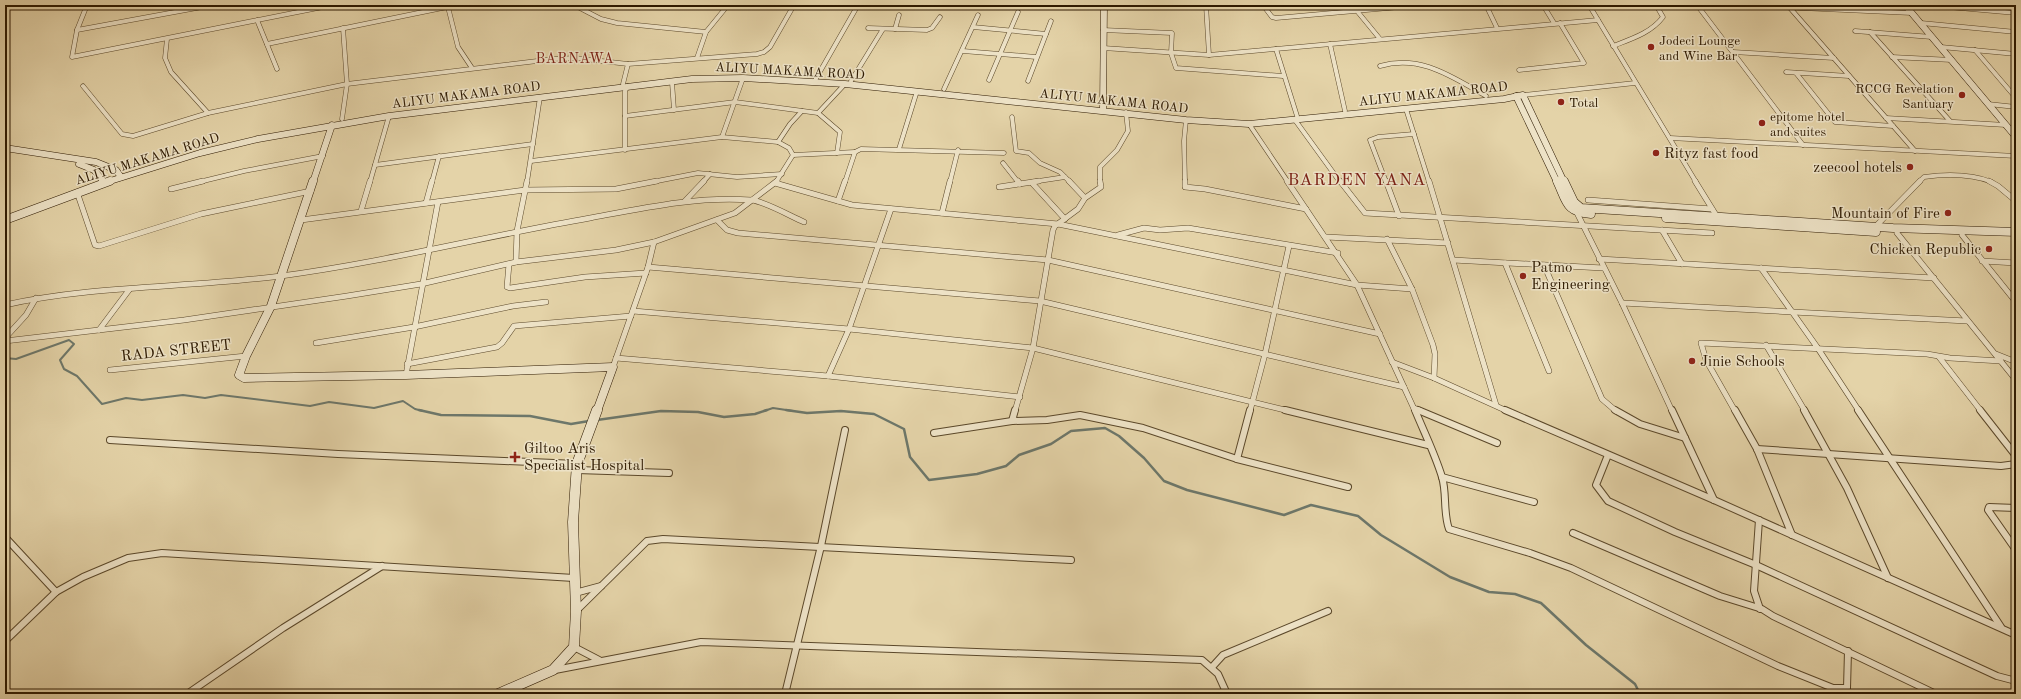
<svg xmlns="http://www.w3.org/2000/svg" width="2021" height="699" viewBox="0 0 2021 699" font-family="'Old Standard TT',serif">
	<style>
		.lines { fill: none; stroke-linecap: round; stroke-linejoin: round }
		.stream-far1 { stroke: #6d776a; stroke-width: 2 }
		.stream { stroke: #6d776a; stroke-width: 2.5 }
		.street-far2-casing { stroke: #5b482a; stroke-width: 5 }
		.street-far1-casing { stroke: #5b482a; stroke-width: 6 }
		.street-casing { stroke: #5b482a; stroke-width: 8 }
		.secondary-far2-casing { stroke: #2d1900; stroke-width: 7 }
		.secondary-far1-casing { stroke: #2d1900; stroke-width: 9 }
		.secondary-casing { stroke: #2d1900; stroke-width: 11 }
		.street-far2 { stroke: #ede2c6; stroke-width: 4 }
		.street-far1 { stroke: #ede2c6; stroke-width: 5 }
		.street { stroke: #ede2c6; stroke-width: 6 }
		.secondary-far2 { stroke: #ede2c6; stroke-width: 6 }
		.secondary-far1 { stroke: #ede2c6; stroke-width: 8 }
		.secondary { stroke: #ede2c6; stroke-width: 10 }
		.poi-dot { fill: #8f2418; stroke: #ede2c6; stroke-width: 1.5 }
		.labels { text-anchor: middle; stroke-width: 3; stroke-linejoin: round; paint-order: stroke }
		.far-poi-label { font-size: 13px; fill: #2d1900; stroke: #ede2c6; text-anchor: start }
		.far-street-label { font-size: 13px; fill: #2d1900; stroke: #ede2c6 }
		.far-quarter-label { font-size: 14px; letter-spacing: 1px; fill: #7a1f14; stroke: #ede2c6 }
		.poi-label { font-size: 15px; fill: #2d1900; stroke: #ede2c6; text-anchor: start }
		.street-label { font-size: 15px; fill: #2d1900; stroke: #ede2c6 }
		.quarter-label { font-size: 17px; letter-spacing: 1px; fill: #7a1f14; stroke: #ede2c6 }
	</style>
	<rect width="100%" height="100%" fill="#e4d3a8"/>
	<filter id="stains"><feTurbulence type="fractalNoise" baseFrequency=".005" numOctaves="4"/><feColorMatrix values="0 0 0 0 .2 0 0 0 0 .09 0 0 0 0 .02 0 0 0 .5 -.17"/></filter>
	<radialGradient id="worn" r=".72"><stop offset=".6" stop-color="#630" stop-opacity="0"/><stop offset="1" stop-color="#630" stop-opacity=".3"/></radialGradient>
	<g class="lines">
		<g class="stream-far1">
			<path d="M5,358L16,359L69,340L74,344L60,360L64,369L77,376L102,404L126,398L142,400L183,395L205,398L221,395L310,406L329,402L374,408L403,401L415,409L423,411"/>
			<path d="M764,411L773,408L793,411"/>
		</g>
		<g class="stream">
			<path d="M419,410L441,415L530,416L571,424L589,421"/>
			<path d="M786,410L807,413L841,411L874,414L904,429L910,457L929,480L977,474L1006,466L1019,455L1051,444L1071,431L1105,428L1119,436L1144,458L1164,481L1187,490L1284,515L1311,505L1358,516L1381,535L1450,577L1489,592L1515,594L1541,603L1586,645L1635,684L1640,694"/>
			<path d="M597,420L661,411L698,412L724,417L755,414L767,410"/>
		</g>
		<g class="street-far2-casing">
			<g id="street-far2">
				<path d="M87,5L77,30L72,57L333,5"/>
				<path d="M574,5L601,19L617,23L706,32"/>
				<path d="M1206,5L1209,55"/>
				<path d="M1263,5L1272,17L1276,18L1422,5"/>
				<path d="M1486,5L1497,28"/>
				<path d="M1543,5L1554,23"/>
				<path d="M1589,5L1696,182"/>
				<path d="M1697,5L1803,145"/>
				<path d="M1737,5L1912,13"/>
				<path d="M1926,5L2016,13"/>
				<path d="M448,7L458,47L472,68"/>
				<path d="M1790,8L1915,151"/>
				<path d="M1357,11L1380,39"/>
				<path d="M257,20L277,69"/>
				<path d="M1921,23L2016,32"/>
				<path d="M973,27L1046,34"/>
				<path d="M868,28L927,30L932,28L940,17"/>
				<path d="M895,29L899,15"/>
				<path d="M77,30L213,5"/>
				<path d="M1103,30L1172,33L1171,53L1176,68L1283,76"/>
				<path d="M1855,31L1932,37"/>
				<path d="M1870,32L1950,121"/>
				<path d="M167,39L165,58L171,72L208,113"/>
				<path d="M267,44L457,5"/>
				<path d="M1330,44L1345,111"/>
				<path d="M1613,46C1631,39 1651,33 1663,17L1656,5"/>
				<path d="M1941,47L2016,54"/>
				<path d="M1103,48L1209,55L1598,20"/>
				<path d="M1276,49L1297,116"/>
				<path d="M1975,50L2016,98"/>
				<path d="M963,51L1036,57"/>
				<path d="M1733,52L1834,58"/>
				<path d="M1892,57L1952,60"/>
				<path d="M697,58L706,32L728,5"/>
				<path d="M1380,66C1421,54 1452,77 1486,96"/>
				<path d="M1519,70L1584,63L1560,23"/>
				<path d="M1786,72L1849,76"/>
				<path d="M1796,73L1835,122L1893,126"/>
				<path d="M989,80L1018,12"/>
				<path d="M851,81L883,29"/>
				<path d="M1028,81L1051,21"/>
				<path d="M672,82L674,110"/>
				<path d="M814,82L858,5"/>
				<path d="M623,84L628,64"/>
				<path d="M83,86L122,134L133,136L208,113L347,84L554,59L575,58L628,64L757,54L764,52L770,47L794,5"/>
				<path d="M944,89L978,15"/>
				<path d="M1523,95L1635,83"/>
				<path d="M1988,104L2016,107"/>
				<path d="M1406,109L1429,182"/>
				<path d="M818,113L840,132L837,153"/>
				<path d="M625,116L735,102L818,113L845,84"/>
				<path d="M1012,117L1016,151L1029,153L1040,163L1060,172L1070,182"/>
				<path d="M1886,118L2006,125"/>
				<path d="M342,119L347,84L343,28"/>
				<path d="M1295,120L1340,182"/>
				<path d="M1249,124L1288,182"/>
				<path d="M722,137L743,78"/>
				<path d="M1670,138L2016,156"/>
				<path d="M778,142L790,124L802,111"/>
				<path d="M899,149L917,91"/>
				<path d="M625,150V91L628,86"/>
				<path d="M793,155L855,152"/>
				<path d="M531,161L722,137L778,142L789,148L793,155"/>
				<path d="M1003,163L1018,182"/>
				<path d="M375,165L533,144"/>
				<path d="M199,182L244,171L323,156"/>
				<path d="M370,182L389,116"/>
				<path d="M432,182L439,156"/>
				<path d="M527,182L540,97"/>
				<path d="M652,182L698,173L737,177L782,174"/>
				<path d="M703,182L710,174"/>
				<path d="M776,182L793,155"/>
				<path d="M845,182L855,152L861,149L1004,153"/>
				<path d="M950,182L958,150"/>
				<path d="M1032,182L1065,177"/>
				<path d="M1100,182V167L1117,150L1128,131L1126,112"/>
				<path d="M1185,182L1184,141L1186,120"/>
				<path d="M1386,182L1370,140L1378,137L1414,134"/>
				<path d="M1919,182L1924,177C1946,174 1971,174 1992,182"/>
			</g>
		</g>
		<g class="street-far1-casing">
			<g id="street-far1">
				<path d="M1018,181L1020,184"/>
				<path d="M1069,181L1085,198"/>
				<path d="M1185,181V187L1205,189L1306,209"/>
				<path d="M1287,181L1357,285L1415,411"/>
				<path d="M1340,181L1365,213L1712,233"/>
				<path d="M1386,181L1399,216"/>
				<path d="M1429,181L1496,405"/>
				<path d="M1695,181L1716,215"/>
				<path d="M1989,181L1998,186L2016,201"/>
				<path d="M775,183L852,205L1058,224L1357,285L1412,289"/>
				<path d="M1032,183L1065,219"/>
				<path d="M999,187L1039,181"/>
				<path d="M171,189L203,181"/>
				<path d="M77,192L95,245L99,246L201,214L311,191"/>
				<path d="M1588,200L1712,209"/>
				<path d="M685,201L704,181"/>
				<path d="M838,201L845,181"/>
				<path d="M426,203L432,181"/>
				<path d="M361,211L370,181"/>
				<path d="M942,213L950,181"/>
				<path d="M1577,213L1622,303L1672,411"/>
				<path d="M301,220L525,190L616,189L657,181"/>
				<path d="M717,220L727,230L738,233L1048,260L1380,334"/>
				<path d="M1876,226L1920,181"/>
				<path d="M1662,230L1682,264"/>
				<path d="M1897,233L2016,380"/>
				<path d="M1118,235L1144,228L1160,230L1188,228L1338,253"/>
				<path d="M1962,235L2016,302"/>
				<path d="M1326,237L1448,243"/>
				<path d="M1387,239L1412,289L1433,345L1435,354L1434,378"/>
				<path d="M1599,259L1934,278"/>
				<path d="M1453,260L1603,268"/>
				<path d="M1982,261L2016,263"/>
				<path d="M516,262L517,231L527,181"/>
				<path d="M1505,263L1549,371"/>
				<path d="M509,264L507,287L510,288L585,277L646,273"/>
				<path d="M1544,265L1602,399L1616,411"/>
				<path d="M648,267L1040,301L1404,387"/>
				<path d="M1761,268L1817,347L1859,411"/>
				<path d="M1622,303L1967,321"/>
				<path d="M5,305C95,285 189,288 281,276C385,262 487,236 590,218C643,208 697,196 751,200C764,201 792,217 804,222"/>
				<path d="M633,311L849,329L1033,348L1289,411"/>
				<path d="M99,330L129,290"/>
				<path d="M5,338L26,315L36,298"/>
				<path d="M5,341L184,320L347,296L421,284L516,262L616,250L654,242L735,213L777,181"/>
				<path d="M316,343L414,327L513,306L546,302"/>
				<path d="M1766,345L1805,411"/>
				<path d="M1996,354L2016,362"/>
				<path d="M1939,357L1981,411"/>
				<path d="M616,358L828,376L1020,397"/>
				<path d="M1392,362L1434,378L1507,411"/>
				<path d="M407,364L497,347L502,343L514,326L631,316"/>
				<path d="M613,367L648,267L654,242"/>
				<path d="M110,370L246,356"/>
				<path d="M406,375L438,202"/>
				<path d="M828,376L849,329L891,209"/>
				<path d="M1414,408L1421,411"/>
				<path d="M1015,411L1033,348L1053,230L1055,226L1078,209L1085,198L1101,187L1100,181"/>
				<path d="M1250,411L1265,354L1289,246"/>
				<path d="M1735,411L1706,360L1701,343L1927,354L1950,358L2001,361"/>
			</g>
		</g>
		<g class="street-casing">
			<g id="street">
				<path d="M1285,410L1428,445"/>
				<path d="M1415,410C1424,432 1435,454 1442,477C1447,493 1443,513 1449,529L1530,553L1571,568L1778,666L1833,688H1847L1848,651"/>
				<path d="M1418,410L1497,443"/>
				<path d="M1505,410L1714,500L2016,635"/>
				<path d="M1615,410L1640,424L1685,438"/>
				<path d="M1672,410L1714,500"/>
				<path d="M1735,410L1757,449L1792,535"/>
				<path d="M1804,410L1847,488L1888,578"/>
				<path d="M1858,410L2001,627"/>
				<path d="M1980,410L2016,456"/>
				<path d="M1012,421L1015,410"/>
				<path d="M934,433L1012,421L1047,420L1080,415L1143,428L1237,459L1348,487"/>
				<path d="M110,440L338,454L577,464"/>
				<path d="M1757,449L2001,466L2016,464"/>
				<path d="M1608,455L1596,485L1608,501L1675,532L1756,565L1997,676L2016,681"/>
				<path d="M1237,459L1250,410"/>
				<path d="M577,470L669,473"/>
				<path d="M1442,477L1534,502"/>
				<path d="M2016,508L1989,507L1988,510L2016,550"/>
				<path d="M1759,520L1754,591L1760,609"/>
				<path d="M1573,533L1720,596L1762,609L1773,616L1936,694"/>
				<path d="M5,537L56,592"/>
				<path d="M575,593L601,586"/>
				<path d="M576,611L647,541L663,539L1071,560"/>
				<path d="M5,641L56,592L83,577L128,558L162,553L574,578"/>
				<path d="M574,647L599,660"/>
				<path d="M1213,666L1223,655L1328,611"/>
				<path d="M555,670L701,642L1202,660L1218,674L1227,694"/>
				<path d="M187,694L283,628L382,566"/>
				<path d="M785,694L821,546L845,430"/>
			</g>
		</g>
		<g class="secondary-far2-casing">
			<g id="secondary-far2">
				<path d="M1905,5L2016,137"/>
				<path d="M1516,96L1557,182"/>
				<path d="M1103,110L1104,5"/>
				<path d="M5,148L96,162L116,170L121,177"/>
				<path d="M79,164L94,170L104,182"/>
				<path d="M107,182L200,153L258,139L389,116L692,79L743,78L845,84L1186,120L1249,124L1504,99L1523,95L1564,182"/>
				<path d="M313,182L332,125"/>
			</g>
		</g>
		<g class="secondary-far1-casing">
			<g id="secondary-far1">
				<path d="M313,181L271,306L246,356L239,375L244,378L406,375L613,367L597,411"/>
				<path d="M1557,181C1567,202 1565,212 1591,214"/>
				<path d="M1564,181L1574,202L1581,208L1893,228L2016,232"/>
				<path d="M1666,218L1876,232"/>
				<path d="M5,220L110,181"/>
			</g>
		</g>
		<g class="secondary-casing">
			<path id="secondary" d="M498,694L553,670L574,647L576,611L573,522L577,464L597,410"/>
		</g>
		<use href="#street-far2" class="street-far2"/>
		<use href="#street-far1" class="street-far1"/>
		<use href="#street" class="street"/>
		<use href="#secondary-far2" class="secondary-far2"/>
		<use href="#secondary-far1" class="secondary-far1"/>
		<use href="#secondary" class="secondary"/>
	</g>
	<g class="poi-dot">
		<circle cx="1651" cy="47" r="4"/>
		<circle cx="1962" cy="95" r="4"/>
		<circle cx="1561" cy="102" r="4"/>
		<circle cx="1762" cy="123" r="4"/>
		<circle cx="1656" cy="153" r="4"/>
		<circle cx="1910" cy="167" r="4"/>
		<circle cx="1948" cy="213" r="4"/>
		<circle cx="1989" cy="249" r="4"/>
		<circle cx="1523" cy="276" r="4"/>
		<circle cx="1692" cy="361" r="4"/>
		<path d="M513 451h4v4h4v4h-4v4h-4v-4h-4v-4h4z"/>
	</g>
	<g class="labels">
		<g class="far-poi-label">
			<text x="1659" y="45">Jodeci Lounge<tspan x="1659" dy="15">and Wine Bar</tspan></text>
			<text x="1954" y="93" text-anchor="end">RCCG Revelation<tspan x="1954" dy="15">Santuary</tspan></text>
			<text x="1569" y="107">Total</text>
			<text x="1770" y="121">epitome hotel<tspan x="1770" dy="15">and suites</tspan></text>
		</g>
		<g class="far-street-label">
			<text transform="translate(790 70) rotate(3)" y="5">ALIYU MAKAMA ROAD</text>
			<text transform="translate(1433 93) rotate(-6)" y="5">ALIYU MAKAMA ROAD</text>
			<text transform="translate(466 94) rotate(-7)" y="5">ALIYU MAKAMA ROAD</text>
			<text transform="translate(1114 100) rotate(6)" y="5">ALIYU MAKAMA ROAD</text>
			<text transform="translate(147 158) rotate(-17)" y="5">ALIYU MAKAMA ROAD</text>
		</g>
		<g class="far-quarter-label">
			<text x="575" y="63">BARNAWA</text>
		</g>
		<g class="poi-label">
			<text x="1664" y="158">Rityz fast food</text>
			<text x="1902" y="172" text-anchor="end">zeecool hotels</text>
			<text x="1940" y="218" text-anchor="end">Mountain of Fire</text>
			<text x="1981" y="254" text-anchor="end">Chicken Republic</text>
			<text x="1531" y="272">Patmo<tspan x="1531" dy="17">Engineering</tspan></text>
			<text x="1700" y="366">Jinie Schools</text>
			<text x="524" y="453">Giltoo Aris<tspan x="524" dy="17">Specialist Hospital</tspan></text>
		</g>
		<g class="street-label">
			<text transform="translate(176 350) rotate(-6)" y="5">RADA STREET</text>
		</g>
		<g class="quarter-label">
			<text x="1357" y="185">BARDEN YANA</text>
		</g>
	</g>
	<rect width="2021" height="699" fill="none" stroke="#e4d3a8" stroke-width="20"/>
	<rect x="6" y="6" width="2009" height="687" fill="none" stroke="#2d1900" stroke-width="2"/>
	<rect x="10" y="10" width="2001" height="679" fill="none" stroke="#2d1900"/>
	<rect width="100%" height="100%" filter="url(#stains)"/>
	<rect width="100%" height="100%" fill="url(#worn)"/>
</svg>
